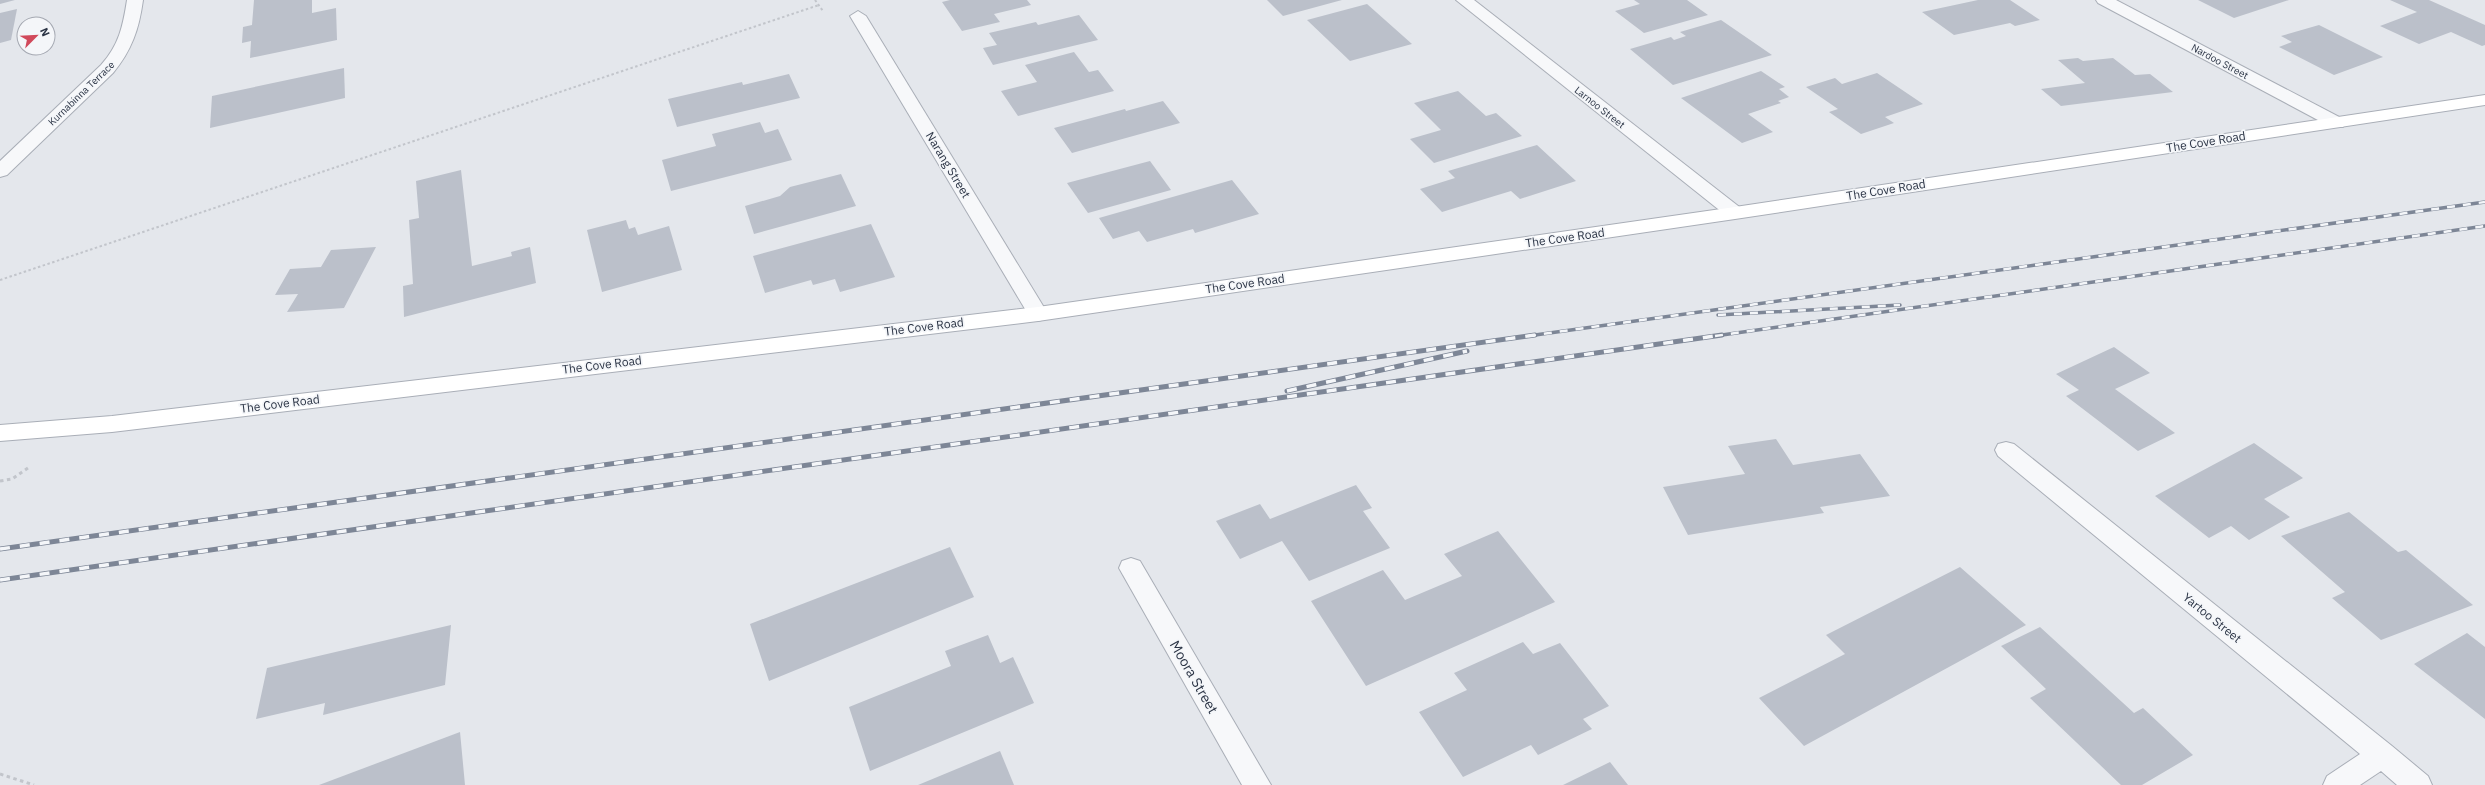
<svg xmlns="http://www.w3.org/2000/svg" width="2485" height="785" viewBox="0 0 2485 785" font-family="'IBM Plex Sans',sans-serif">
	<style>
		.building { fill: #bbc0ca }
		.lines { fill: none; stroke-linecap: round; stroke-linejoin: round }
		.street-casing { stroke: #a9aeb7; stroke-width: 2 }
		.secondary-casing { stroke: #a9aeb7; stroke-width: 2 }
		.path-far1 { stroke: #c2c5cb; stroke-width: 2; stroke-dasharray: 2.5 2.5; stroke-linecap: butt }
		.path { stroke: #c2c5cb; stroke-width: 3; stroke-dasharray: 3.5 3.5; stroke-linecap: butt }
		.street { fill: #f7f8fa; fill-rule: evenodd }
		.secondary { fill: #fff; fill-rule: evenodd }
		.rail-far1-casing { stroke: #7d8696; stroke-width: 3.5 }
		.rail-casing { stroke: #7d8696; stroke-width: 5 }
		.rail-far1 { stroke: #f4f6f9; stroke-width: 2.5; stroke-dasharray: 8; stroke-linecap: butt }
		.rail { stroke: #f4f6f9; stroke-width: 3.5; stroke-dasharray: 10; stroke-linecap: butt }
		.labels { text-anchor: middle; stroke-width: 3.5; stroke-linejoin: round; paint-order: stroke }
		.far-street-label { font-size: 10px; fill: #2b3445; stroke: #f4f6f9 }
		.street-label { font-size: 12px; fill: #2b3445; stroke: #f4f6f9 }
		.near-street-label { font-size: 14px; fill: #2b3445; stroke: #f4f6f9 }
	</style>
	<rect width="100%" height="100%" fill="#e4e7ec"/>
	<g class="building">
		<path d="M0,0H15L0,4Z"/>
		<path d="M254,0H312V13L336,8L337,40L250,58L251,41L242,43L243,27L252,25Z"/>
		<path d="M950,0H1027L1031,5L994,14L1000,22L962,31L942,2Z"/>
		<path d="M1267,0H1342L1283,16Z"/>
		<path d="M1634,0H1687L1708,15L1644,33L1615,11L1640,4Z"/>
		<path d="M1978,0H2010L2040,20L2015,26L2010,23L1954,35L1922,12Z"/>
		<path d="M2198,0H2289L2234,18Z"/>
		<path d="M2390,0H2429L2485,25V45L2482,46L2451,32L2419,44L2380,26L2417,12Z"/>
		<path d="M1367,4L1412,44L1350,61L1307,20Z"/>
		<path d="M17,9L11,40L0,43V13Z"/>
		<path d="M1079,15L1098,40L993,65L983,48L997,45L989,33L1036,22L1038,25Z"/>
		<path d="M1721,20L1772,55L1673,85L1630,49L1671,37L1674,40L1686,36L1680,32Z"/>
		<path d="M2319,25L2383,57L2334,75L2279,47L2292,42L2281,36Z"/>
		<path d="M1074,52L1089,72L1098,70L1114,91L1018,116L1001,91L1037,82L1025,65Z"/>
		<path d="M2078,58L2083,61L2113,58L2135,75L2150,74L2173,92L2061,106L2041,89L2085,83L2058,60Z"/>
		<path d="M344,68L345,98L210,128L212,96Z"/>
		<path d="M1761,71L1785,87L1779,89L1789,97L1778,101L1781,103L1748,114L1773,132L1742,143L1681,98Z"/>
		<path d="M1877,73L1923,104L1885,117L1894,123L1861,134L1829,112L1838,109L1806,87L1835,78L1842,84Z"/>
		<path d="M789,74L800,98L677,127L668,99L742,82L743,85Z"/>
		<path d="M1458,91L1486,116L1496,113L1522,136L1434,163L1410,139L1441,130L1414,103Z"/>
		<path d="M1163,101L1180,123L1072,153L1054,128L1125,109L1126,111Z"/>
		<path d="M760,122L765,133L778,129L792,160L671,191L662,160L716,146L712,134Z"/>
		<path d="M1537,145L1576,181L1520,199L1511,191L1442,212L1420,189L1455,178L1448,171Z"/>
		<path d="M1150,161L1171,190L1088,213L1067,183Z"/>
		<path d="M461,170L472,266L512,256L511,252L530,247L536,283L404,317L403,286L413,284L409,220L419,218L416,181Z"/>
		<path d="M841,174L856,206L754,234L745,206L780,196L790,187Z"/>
		<path d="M1232,180L1259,214L1195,233L1193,229L1147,242L1139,231L1113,239L1099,218Z"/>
		<path d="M626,220L629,229L635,227L638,235L669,226L682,270L602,292L587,230Z"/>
		<path d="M871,224L895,277L840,292L835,279L813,285L811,280L765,293L753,256Z"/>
		<path d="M376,247L344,308L287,312L298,294L275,295L290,269L321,267L331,250Z"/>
		<path d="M2114,347L2150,373L2115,389L2175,433L2138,451L2066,396L2079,390L2056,374Z"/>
		<path d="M1776,439L1793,465L1860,454L1890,496L1820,507L1824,513L1688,535L1663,487L1745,474L1728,446Z"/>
		<path d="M2254,443L2303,478L2264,499L2290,517L2249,540L2231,526L2209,538L2155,496Z"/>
		<path d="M1356,485L1372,508L1363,511L1390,548L1309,581L1282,541L1240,559L1216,521L1260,504L1270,519Z"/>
		<path d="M2349,512L2398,552L2406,550L2473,605L2381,640L2332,598L2345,592L2281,536Z"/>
		<path d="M1498,531L1555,602L1366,686L1311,601L1383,570L1405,600L1462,576L1444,554Z"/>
		<path d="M950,547L974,597L769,681L750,624Z"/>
		<path d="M1960,567L2026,625L1804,746L1759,698L1845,654L1826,635Z"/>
		<path d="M451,625L445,685L323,715L325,703L256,719L267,668Z"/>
		<path d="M2040,627L2134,713L2143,708L2193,755L2142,785H2121L2030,698L2046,689L2001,646Z"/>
		<path d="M2467,633L2485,647V719L2414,664Z"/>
		<path d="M988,635L1000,663L1013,657L1034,703L870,771L849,707L951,666L945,651Z"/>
		<path d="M1523,642L1533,654L1560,643L1609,706L1583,719L1592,729L1538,755L1531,745L1463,777L1419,712L1467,690L1454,673Z"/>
		<path d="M460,732L465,785H319Z"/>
		<path d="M1000,751L1014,785H918Z"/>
		<path d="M1610,762L1628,785H1563Z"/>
	</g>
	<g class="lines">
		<g class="street-casing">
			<g id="street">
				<path d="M127,0H143C139,29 132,50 113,73L7,175L0,177V161L101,65C119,45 123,26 127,0Z"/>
				<path d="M1456,0H1474L1742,209L1745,213L1742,217H1728Z"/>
				<path d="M2096,0H2116L2343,119L2346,123L2343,127H2331L2098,3Z"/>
				<path d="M858,11L866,16L1048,314L1045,319L1038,321L1031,319L1028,314L850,16Z"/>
				<path d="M2006,442L2014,444L2392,746L2428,776L2432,785H2397L2381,771L2360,785H2323L2327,776L2360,754L1998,456L1995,450L1998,444Z"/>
				<path d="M1131,558L1140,561L1271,785H1242L1119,568L1122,561Z"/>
			</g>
		</g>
		<g class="secondary-casing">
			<path id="secondary" d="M2485,95V105L1735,219L1038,321L112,432L0,441V425L112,416L1038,307L1735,207Z"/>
		</g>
		<g class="path-far1">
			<path d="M815,0L823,11"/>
			<path d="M0,280L819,5"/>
		</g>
		<g class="path">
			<path d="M0,481L12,479L28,468"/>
			<path d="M0,774L34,785"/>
		</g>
		<use href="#street" class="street"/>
		<use href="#secondary" class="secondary"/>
		<g class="rail-far1-casing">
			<g id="rail-far1">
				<path d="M1718,315L1900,305"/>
				<path d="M1528,336L2485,202"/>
				<path d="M1715,336L2485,226"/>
			</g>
		</g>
		<g class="rail-casing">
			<g id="rail">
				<path d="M1287,391L1467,351"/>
				<path d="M0,549L1535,335"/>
				<path d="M0,580L1722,335"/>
			</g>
		</g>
		<use href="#rail-far1" class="rail-far1"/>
		<use href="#rail" class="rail"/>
	</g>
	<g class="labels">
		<g class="far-street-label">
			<text transform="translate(2220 61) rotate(28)" y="4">Nardoo Street</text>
			<text transform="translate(81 93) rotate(-44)" y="4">Kurnabinna Terrace</text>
			<text transform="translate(1600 107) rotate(38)" y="4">Larnoo Street</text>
		</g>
		<g class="street-label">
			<text transform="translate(2206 142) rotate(-9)" y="4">The Cove Road</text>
			<text transform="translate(948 165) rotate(59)" y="4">Narang Street</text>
			<text transform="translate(1886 190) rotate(-9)" y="4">The Cove Road</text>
			<text transform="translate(1565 238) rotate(-8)" y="4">The Cove Road</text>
			<text transform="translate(1245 284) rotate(-8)" y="4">The Cove Road</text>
			<text transform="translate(924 327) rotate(-7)" y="4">The Cove Road</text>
			<text transform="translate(602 365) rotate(-7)" y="4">The Cove Road</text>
			<text transform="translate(280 404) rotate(-7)" y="4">The Cove Road</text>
			<text transform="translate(2212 618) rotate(39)" y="4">Yartoo Street</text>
		</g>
		<g class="near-street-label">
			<text transform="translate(1194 677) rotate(60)" y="5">Moora Street</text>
		</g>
	</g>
	<g transform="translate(36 36) rotate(66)"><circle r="19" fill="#f4f6f9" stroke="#a4a8b1"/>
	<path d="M0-3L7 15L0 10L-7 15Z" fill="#d1495b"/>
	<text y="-6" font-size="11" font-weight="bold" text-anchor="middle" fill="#2b3445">N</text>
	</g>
</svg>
